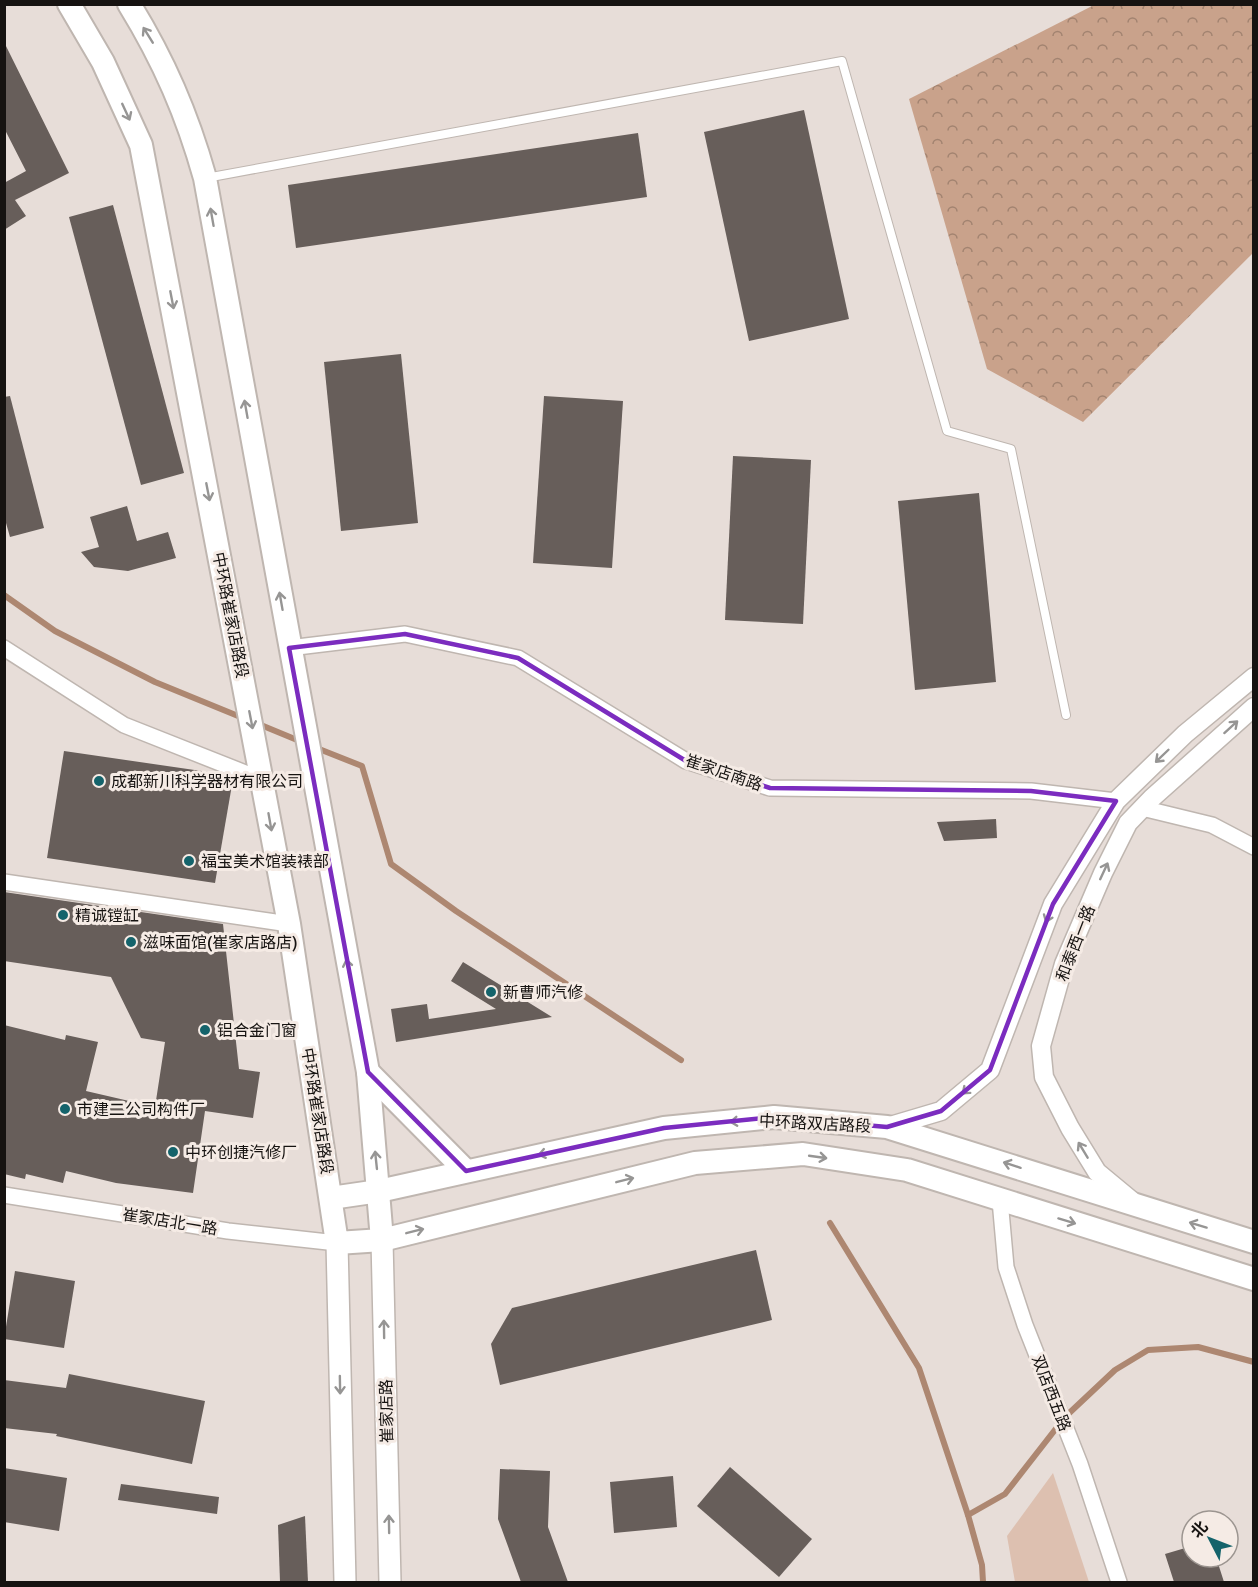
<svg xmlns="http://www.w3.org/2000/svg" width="1258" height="1587" viewBox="0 0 1258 1587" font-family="Signika,'Noto Sans SC',sans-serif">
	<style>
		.green { fill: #ddc0b0 }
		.forest { fill: url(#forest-crowns) }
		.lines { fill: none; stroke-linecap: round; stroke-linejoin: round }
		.stream { stroke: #ad8771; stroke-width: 6 }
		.building { fill: #675e5a }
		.service-casing { stroke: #bfb6b0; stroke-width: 10 }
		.minor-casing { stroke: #bfb6b0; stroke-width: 18 }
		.tertiary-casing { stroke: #bfb6b0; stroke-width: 21 }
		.secondary-casing { stroke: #bfb6b0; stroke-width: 24 }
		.primary-casing { stroke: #bfb6b0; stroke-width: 26 }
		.service { stroke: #fff; stroke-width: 8 }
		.minor { stroke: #fff; stroke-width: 15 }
		.tertiary { stroke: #fff; stroke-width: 18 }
		.secondary { stroke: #fff; stroke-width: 21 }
		.primary { stroke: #fff; stroke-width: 22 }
		.oneway { stroke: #969594 }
		.marked { fill: none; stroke: #7b2cbf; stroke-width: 4.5; stroke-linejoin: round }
		.poi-dot { fill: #14636b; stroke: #f5ebe5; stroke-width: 2 }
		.labels { text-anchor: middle; stroke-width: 6; stroke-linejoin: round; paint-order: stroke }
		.street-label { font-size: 16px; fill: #161311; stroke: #f5ebe5 }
		.poi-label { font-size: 16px; fill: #161311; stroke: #f5ebe5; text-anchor: start }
	</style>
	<defs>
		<pattern id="forest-crowns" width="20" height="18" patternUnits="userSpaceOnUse" patternTransform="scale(1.5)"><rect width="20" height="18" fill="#c9a28b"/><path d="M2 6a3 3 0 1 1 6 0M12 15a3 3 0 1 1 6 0" fill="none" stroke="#a28370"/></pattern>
	</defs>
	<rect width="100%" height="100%" fill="#e7ddd8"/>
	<path class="green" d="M1053,1473L1089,1582H1015L1007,1536Z"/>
	<path class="forest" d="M1094,5H1253L1254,252L1083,422L987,369L909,99Z"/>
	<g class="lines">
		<g class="stream">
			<path d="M4,595L55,631L155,682L243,718"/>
			<path d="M256,723L302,742"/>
			<path d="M314,747L362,766L391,864L456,911L681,1060"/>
			<path d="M830,1223L919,1368L968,1515L982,1565L983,1582"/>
			<path d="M968,1515L1005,1494L1065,1417L1115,1370L1148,1350L1198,1347L1254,1362"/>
		</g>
	</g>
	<g class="building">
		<path d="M4,42L69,173L15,200L26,216L4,230V183L26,171L4,128Z"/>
		<path d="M804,110L849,319L749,341L704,132Z"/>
		<path d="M638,133L647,197L296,248L288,185Z"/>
		<path d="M113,205L184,473L141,485L69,217Z"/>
		<path d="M401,354L418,523L341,531L324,362Z"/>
		<path d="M10,396L44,528L10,537L4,516V397Z"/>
		<path d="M544,396L623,401L612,568L533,563Z"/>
		<path d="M733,456L811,460L803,624L725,620Z"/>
		<path d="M979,493L996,682L915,690L898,501Z"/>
		<path d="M127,506L137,541L168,532L176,558L128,571L94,567L81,552L99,547L90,517Z"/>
		<path d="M64,751L222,774L233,779L215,883L47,858Z"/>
		<path d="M996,819L997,838L944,841L937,822Z"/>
		<path d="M4,892L223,924L239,1069L260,1072L253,1118L205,1111L193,1193L116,1183L66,1171L63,1183L26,1174L25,1179L4,1174V1025L65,1040L66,1035L98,1042L86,1091L155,1107L165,1042L141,1038L111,977L4,961Z"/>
		<path d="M463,962L552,1017L396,1042L391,1009L427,1004L429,1019L496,1009L451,981Z"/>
		<path d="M756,1250L772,1320L500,1385L491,1344L512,1308Z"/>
		<path d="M15,1271L75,1281L64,1348L4,1339Z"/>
		<path d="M69,1374L205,1401L192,1464L56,1436L57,1434L4,1428V1380L66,1388Z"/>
		<path d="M730,1467L812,1539L779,1577L697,1506Z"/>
		<path d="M4,1468L67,1478L59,1531L4,1522Z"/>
		<path d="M500,1469L550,1471L548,1527L568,1582H521L498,1519Z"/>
		<path d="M673,1476L677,1527L614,1533L610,1482Z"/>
		<path d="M121,1484L219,1497L217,1514L118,1500Z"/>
		<path d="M305,1516L308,1582H280L278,1525Z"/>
		<path d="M1192,1546V1557H1216L1224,1582H1174L1165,1554Z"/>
	</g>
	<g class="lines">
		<g class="service-casing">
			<path id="service" d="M206,178L842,61L947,431L1011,449L1066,715"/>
		</g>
		<g class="minor-casing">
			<g id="minor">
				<path d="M4,648L124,725L263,780"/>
				<path d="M289,648L405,634L518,658L686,761L770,788L1031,791L1116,801"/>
				<path d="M1142,808L1212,825L1254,847"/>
				<path d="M4,882L289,924"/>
				<path d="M4,1195L228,1231L337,1243"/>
				<path d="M1000,1200L1006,1267L1025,1325L1080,1464L1119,1582"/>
			</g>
		</g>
		<g class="tertiary-casing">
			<g id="tertiary">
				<path d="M887,1127L941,1111L990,1070L1053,904L1116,801L1185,734L1254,677"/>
				<path d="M1132,1201L1097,1172L1070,1128L1044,1077L1041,1046L1064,964L1103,873L1128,823L1152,798L1254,707"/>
			</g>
		</g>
		<g class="secondary-casing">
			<g id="secondary">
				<path d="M382,1240L390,1582"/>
				<path d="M337,1243L345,1582"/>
			</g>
		</g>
		<g class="primary-casing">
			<g id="primary">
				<path d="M69,4L103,62L141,145L289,924L337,1243L382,1240L695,1163L803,1154L907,1170L1254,1279"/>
				<path d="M129,4C164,61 187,114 205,178L368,1072L382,1240"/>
				<path d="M368,1072L466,1171"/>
				<path d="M331,1198L379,1191L664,1128L774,1117L887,1127L1254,1242"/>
			</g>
		</g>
		<use href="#service" class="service"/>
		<use href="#minor" class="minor"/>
		<use href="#tertiary" class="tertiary"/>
		<use href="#secondary" class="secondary"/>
		<use href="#primary" class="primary"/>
	</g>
	<defs><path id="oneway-shaft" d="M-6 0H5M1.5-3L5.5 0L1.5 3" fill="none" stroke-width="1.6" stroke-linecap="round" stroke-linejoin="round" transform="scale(1.5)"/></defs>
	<g class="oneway">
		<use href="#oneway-shaft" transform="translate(148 35) rotate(-122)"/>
		<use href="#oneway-shaft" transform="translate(126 112) rotate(65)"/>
		<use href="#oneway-shaft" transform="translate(212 217) rotate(-100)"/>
		<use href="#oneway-shaft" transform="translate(172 300) rotate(79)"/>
		<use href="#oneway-shaft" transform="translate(246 409) rotate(-100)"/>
		<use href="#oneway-shaft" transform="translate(208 492) rotate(79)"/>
		<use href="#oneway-shaft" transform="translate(281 601) rotate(-100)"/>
		<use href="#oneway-shaft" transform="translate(251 720) rotate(79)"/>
		<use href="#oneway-shaft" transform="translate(1231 727) rotate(-42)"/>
		<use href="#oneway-shaft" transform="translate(1162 756) rotate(136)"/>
		<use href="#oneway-shaft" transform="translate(270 822) rotate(80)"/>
		<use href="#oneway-shaft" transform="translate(1104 871) rotate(-65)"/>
		<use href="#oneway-shaft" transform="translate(1049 914) rotate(111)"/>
		<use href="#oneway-shaft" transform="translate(348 968) rotate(-101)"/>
		<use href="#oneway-shaft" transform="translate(969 1088) rotate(139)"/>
		<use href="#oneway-shaft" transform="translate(739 1121) rotate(174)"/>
		<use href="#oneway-shaft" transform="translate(1083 1150) rotate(-121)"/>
		<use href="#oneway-shaft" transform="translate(547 1153) rotate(168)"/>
		<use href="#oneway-shaft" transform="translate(818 1157) rotate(8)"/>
		<use href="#oneway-shaft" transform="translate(376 1160) rotate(-96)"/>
		<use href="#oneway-shaft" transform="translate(1012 1165) rotate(-162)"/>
		<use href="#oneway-shaft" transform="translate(625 1180) rotate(-14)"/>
		<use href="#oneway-shaft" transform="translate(1067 1221) rotate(17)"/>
		<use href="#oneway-shaft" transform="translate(1198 1225) rotate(-163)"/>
		<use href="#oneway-shaft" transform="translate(415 1231) rotate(-14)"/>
		<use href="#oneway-shaft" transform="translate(384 1329) rotate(-91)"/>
		<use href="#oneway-shaft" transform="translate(340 1385) rotate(89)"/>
		<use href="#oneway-shaft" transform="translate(389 1524) rotate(-91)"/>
	</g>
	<path class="marked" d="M405,634L518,658L686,761L770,788L1031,791L1116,801L1053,904L990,1070L941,1111L887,1127L774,1117L664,1128L466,1171L368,1072L289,648Z"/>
	<g class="poi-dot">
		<circle cx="99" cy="781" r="6"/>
		<circle cx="189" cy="861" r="6"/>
		<circle cx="63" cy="915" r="6"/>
		<circle cx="131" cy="942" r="6"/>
		<circle cx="491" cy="992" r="6"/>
		<circle cx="205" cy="1030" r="6"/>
		<circle cx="65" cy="1109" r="6"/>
		<circle cx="173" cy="1152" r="6"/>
	</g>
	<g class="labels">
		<g class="street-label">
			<text transform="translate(231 615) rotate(79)" y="6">中环路崔家店路段</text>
			<text transform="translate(724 772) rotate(19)" y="6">崔家店南路</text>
			<text transform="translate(1075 943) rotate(-69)" y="6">和泰西一路</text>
			<text transform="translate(318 1111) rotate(81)" y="6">中环路崔家店路段</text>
			<text transform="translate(815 1123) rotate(3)" y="6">中环路双店路段</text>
			<text transform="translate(170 1221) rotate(9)" y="6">崔家店北一路</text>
			<text transform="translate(1052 1393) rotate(69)" y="6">双店西五路</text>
			<text transform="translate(386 1411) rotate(-91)" y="6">崔家店路</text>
		</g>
		<g class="poi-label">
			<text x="111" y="787">成都新川科学器材有限公司</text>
			<text x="201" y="867">福宝美术馆装裱部</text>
			<text x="75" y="921">精诚镗缸</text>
			<text x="143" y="948">滋味面馆(崔家店路店)</text>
			<text x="503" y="998">新曹师汽修</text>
			<text x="217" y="1036">铝合金门窗</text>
			<text x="77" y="1115">市建二公司构件厂</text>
			<text x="185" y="1158">中环创捷汽修厂</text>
		</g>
	</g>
	<rect width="1258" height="1587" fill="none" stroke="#161311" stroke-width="12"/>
	<g transform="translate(1210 1539) rotate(312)"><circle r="28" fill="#f5ebe5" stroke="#9c9590" stroke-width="1.5"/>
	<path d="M0-4.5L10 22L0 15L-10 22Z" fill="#14636b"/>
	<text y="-9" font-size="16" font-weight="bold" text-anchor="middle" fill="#161311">北</text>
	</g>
</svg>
